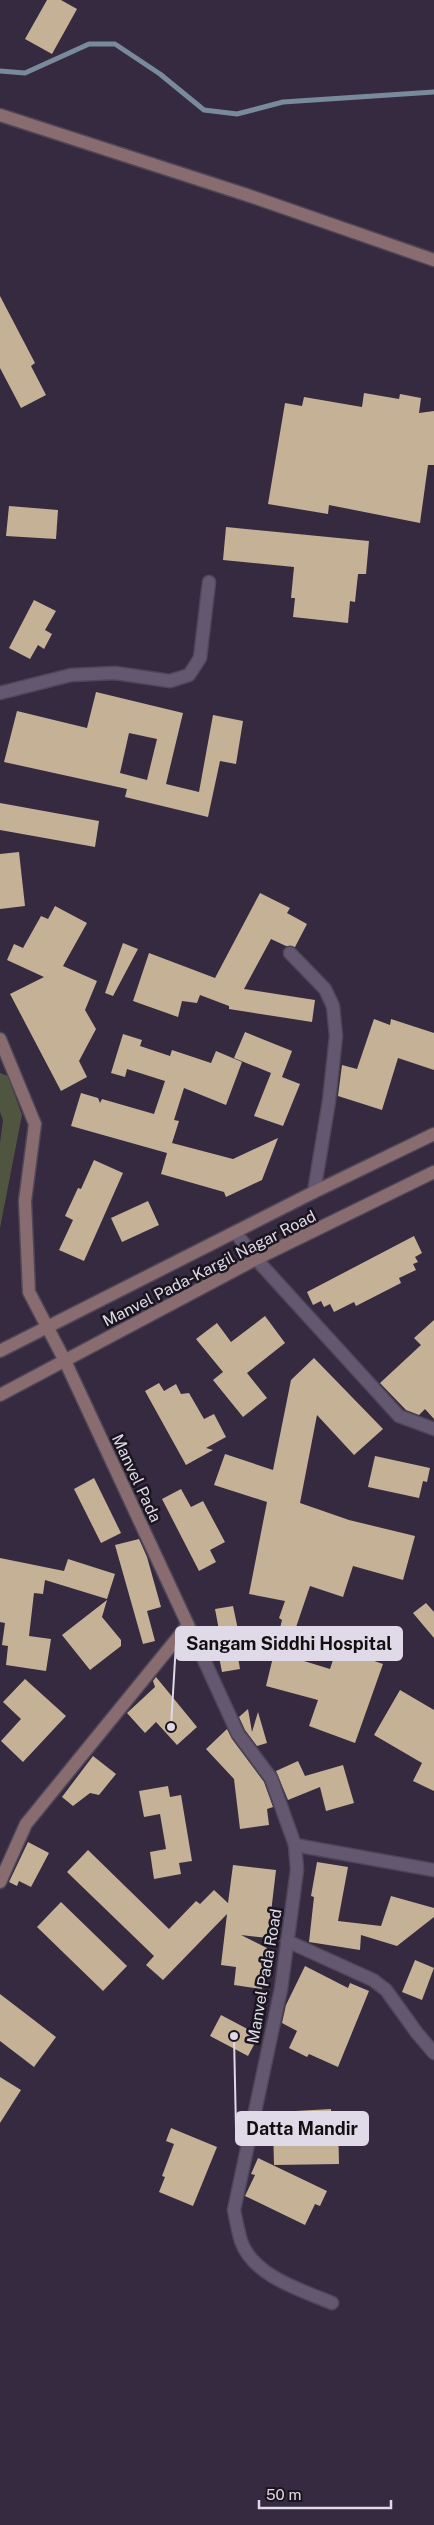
<svg xmlns="http://www.w3.org/2000/svg" width="434" height="2525" viewBox="0 0 434 2525" font-family="'Public Sans',sans-serif">
	<style>
		.green { fill: #4f553f }
		.lines { fill: none; stroke-linecap: round; stroke-linejoin: round }
		.stream { stroke: #788a9b; stroke-width: 5 }
		.building { fill: #c5b296; fill-rule: evenodd }
		.street-casing { stroke: #4f4658; stroke-width: 15 }
		.secondary-casing { stroke: #4f4658; stroke-width: 15 }
		.street { stroke: #645870; stroke-width: 12 }
		.secondary { stroke: #896c6f; stroke-width: 12 }
		.labels { text-anchor: middle; stroke-width: 5; stroke-linejoin: round; paint-order: stroke }
		.street-label { font-size: 16px; fill: #e0d9e7; stroke: #1a151f }
		.leader { fill: none; stroke: #e0d9e7; stroke-width: 2 }
		.callout-dot { fill: #e0d9e7; stroke: #1a151f; stroke-width: 2 }
		.callout { fill: #e0d9e7; stroke: #e0d9e7; stroke-width: 2 }
		.callout-label { font-size: 18px; text-anchor: middle; font-weight: bold; fill: #111 }
	</style>
	<rect width="100%" height="100%" fill="#352a40"/>
	<path class="green" d="M0,1073L8,1076L22,1115L0,1228V1143L3,1120L0,1112Z"/>
	<g class="lines">
		<path class="stream" d="M0,71L25,73L89,44H115L160,74L204,110L237,114L283,102L434,92"/>
	</g>
	<g class="building">
		<path d="M47,0H61L77,9L52,54L25,39Z"/>
		<path d="M0,296L35,363L31,366L46,395L21,408L0,368Z"/>
		<path d="M364,393L399,399L400,394L421,398L419,413L434,411V465H428L420,523L329,505L328,514L268,504L285,403L302,406L304,397L362,407Z"/>
		<path d="M9,506L58,510L56,539L6,536Z"/>
		<path d="M226,527L369,541L366,574H358L355,602L350,601L348,623L293,617L295,598H291L294,567L223,560Z"/>
		<path d="M34,600L56,611L45,630L52,634L44,649L38,645L30,659L9,648Z"/>
		<path d="M96,692L183,713L166,784L199,792L213,715L243,721L236,764L220,761L208,817L125,797L127,789L4,762L17,711L87,728ZM129,733L157,739L147,780L120,773Z"/>
		<path d="M0,803L99,821L95,847L0,830Z"/>
		<path d="M19,852L25,906L0,909V854Z"/>
		<path d="M260,893L290,908L287,913L307,924L295,947L286,946L271,939L244,989L315,1000L312,1022L229,1009V1006L200,995L197,1003L182,1001L178,1017L133,1001L149,953L215,978Z"/>
		<path d="M55,906L87,923L63,966L97,981L85,1010L96,1029L79,1061L87,1077L61,1091L10,994L44,977L7,960L14,944L23,948L41,916L48,919Z"/>
		<path d="M123,943L138,949L113,996L105,993Z"/>
		<path d="M374,1019L390,1025L391,1019L434,1033V1070L398,1058L382,1110L338,1096L342,1065L357,1069Z"/>
		<path d="M245,1032L292,1051L282,1077L300,1084L283,1126L254,1116L271,1073L234,1058Z"/>
		<path d="M123,1034L142,1040L140,1046L170,1056L172,1050L211,1063L216,1051L242,1062L226,1105L184,1088L174,1120L179,1121L172,1143L233,1159L278,1138L262,1180L226,1197L224,1192L161,1174L167,1153L71,1126L81,1093L98,1098L100,1103L102,1099L154,1114L165,1081L127,1069L125,1077L111,1073Z"/>
		<path d="M94,1160L123,1173L84,1261L59,1250L73,1220L65,1216L78,1188L81,1189Z"/>
		<path d="M148,1201L159,1225L122,1242L111,1218Z"/>
		<path d="M414,1236L422,1253L415,1257L418,1262L413,1264L416,1270L399,1278L401,1283L356,1306L354,1302L334,1312L330,1304L324,1307L321,1301L313,1305L307,1292Z"/>
		<path d="M265,1316L285,1343L247,1373L267,1398L243,1417L213,1380L223,1372L196,1339L217,1323L231,1342Z"/>
		<path d="M434,1320V1419L425,1409L419,1415L406,1410L380,1383L421,1345L414,1338Z"/>
		<path d="M314,1358L383,1429L354,1455L317,1415L300,1503L349,1520L415,1536L403,1580L353,1566L343,1597L310,1586L291,1642L308,1646L304,1661L330,1669L337,1648L383,1664L355,1743L309,1726L318,1700L266,1686L282,1620L279,1618L285,1601L249,1594L267,1502L214,1485L225,1454L273,1470L291,1380Z"/>
		<path d="M159,1383L164,1391L176,1384L181,1394L189,1393L204,1419L214,1414L226,1437L206,1448L213,1450L186,1465L145,1391Z"/>
		<path d="M375,1456L430,1468L427,1482L423,1481L419,1498L368,1487Z"/>
		<path d="M94,1478L121,1533L101,1543L74,1489Z"/>
		<path d="M181,1489L191,1507L203,1501L225,1542L210,1550L216,1562L199,1571L162,1499Z"/>
		<path d="M139,1539L147,1557L161,1607L147,1611L155,1641L143,1644L115,1545Z"/>
		<path d="M0,1558L64,1571L68,1559L115,1574L107,1599L45,1580L43,1594L34,1593L29,1636L51,1639L46,1671L6,1665L8,1646L2,1645L5,1623L0,1622Z"/>
		<path d="M107,1600L102,1617L121,1640V1646L90,1670L62,1635Z"/>
		<path d="M426,1603L434,1612V1638L413,1613Z"/>
		<path d="M233,1606L241,1644L236,1645L240,1669L222,1672L214,1631L219,1630L215,1609Z"/>
		<path d="M156,1677L197,1727L177,1745L156,1722L145,1733L127,1713L155,1687L153,1681Z"/>
		<path d="M25,1679L66,1716L23,1762L1,1741L21,1719L3,1702Z"/>
		<path d="M400,1690L434,1710V1791L413,1781L422,1763L374,1735Z"/>
		<path d="M248,1709L252,1732L258,1712L267,1743L257,1746L245,1730L239,1717Z"/>
		<path d="M227,1729L232,1739L264,1782L273,1807L267,1809L269,1825L240,1829L234,1779L206,1749Z"/>
		<path d="M93,1756L116,1774L99,1795L90,1793L73,1806L62,1797Z"/>
		<path d="M298,1761L305,1776L343,1765L354,1803L326,1811L320,1787L288,1800L276,1771Z"/>
		<path d="M168,1786L170,1797L181,1795L192,1861L179,1863L181,1874L154,1879L150,1852L166,1849L160,1814L144,1817L139,1791Z"/>
		<path d="M28,1842L49,1853L31,1887L19,1881L17,1886L9,1882Z"/>
		<path d="M88,1850L169,1929L196,1901L200,1904L214,1890L228,1903L233,1865L276,1870L268,1938L241,1935L267,1948L262,1989L234,1985L236,1967L221,1965L227,1914L163,1980L146,1965L154,1956L67,1872Z"/>
		<path d="M317,1862L348,1867L338,1921L381,1926L391,1896L434,1908V1917L397,1946L361,1935L360,1950L309,1942L314,1897L311,1896Z"/>
		<path d="M61,1902L127,1966L103,1991L37,1927Z"/>
		<path d="M415,1960L434,1968L422,2000L402,1992Z"/>
		<path d="M305,1966L348,1988L350,1983L369,1991L338,2067L309,2054L307,2057L289,2048L297,2031L282,2023L286,2005Z"/>
		<path d="M0,1994L56,2037L34,2067L0,2041Z"/>
		<path d="M221,2015L257,2034L256,2041L248,2056L210,2036Z"/>
		<path d="M0,2077L21,2090L0,2123Z"/>
		<path d="M331,2109V2120H338L339,2164L274,2165L273,2127H278V2112Z"/>
		<path d="M171,2128L217,2147L193,2206L159,2192L165,2177L162,2176L174,2144L166,2141Z"/>
		<path d="M258,2158L327,2191L320,2206L315,2204L305,2225L245,2196L255,2175L251,2174Z"/>
	</g>
	<g class="lines">
		<g class="street-casing">
			<g id="street">
				<path d="M0,693L71,675L115,673L170,681L189,675L200,658L209,582"/>
				<path d="M290,953L325,989L333,1006L336,1036L329,1101L314,1192"/>
				<path d="M235,1232L256,1259L399,1416L434,1429"/>
				<path d="M188,1625L238,1734L271,1778L295,1845L297,1870L281,1989L234,2210C236,2220 238,2231 241,2241C253,2276 301,2290 332,2303"/>
				<path d="M295,1845L434,1870"/>
				<path d="M287,1941L373,1980L386,1990L417,2033L434,2053"/>
			</g>
		</g>
		<g class="secondary-casing">
			<g id="secondary">
				<path d="M0,115L247,195L434,260"/>
				<path d="M0,1039L35,1124L25,1201L29,1292L65,1361L188,1625L26,1824L0,1882"/>
				<path d="M0,1351L314,1192L434,1134"/>
				<path d="M0,1395L256,1259L434,1172"/>
			</g>
		</g>
		<use href="#street" class="street"/>
		<use href="#secondary" class="secondary"/>
	</g>
	<g class="labels">
		<g class="street-label">
			<text transform="translate(209 1268) rotate(-27)" y="6">Manvel Pada-Kargil Nagar Road</text>
			<text transform="translate(137 1478) rotate(65)" y="6">Manvel Pada</text>
			<text transform="translate(264 1976) rotate(-80)" y="6">Manvel Pada Road</text>
		</g>
	</g>
	<path class="leader" d="M171 1727L176 1643M234 2036L236 2129"/>
	<g class="callout-dot">
		<circle cx="171" cy="1727" r="5"/>
		<circle cx="234" cy="2036" r="5"/>
	</g>
	<g class="callout">
		<rect x="176" y="1627" width="226" height="33" rx="5"/>
		<rect x="236" y="2112" width="132" height="33" rx="5"/>
	</g>
	<g class="callout-label">
		<text x="289" y="1650">Sangam Siddhi Hospital</text>
		<text x="302" y="2135">Datta Mandir</text>
	</g>
	<path d="M259 2500v8h132v-8" fill="none" stroke="#e0d9e7" stroke-width="2.5"/>
	<text x="266" y="2500" font-size="15" fill="#e0d9e7" stroke="#1a151f" stroke-width="4" paint-order="stroke">50 m</text>
</svg>
